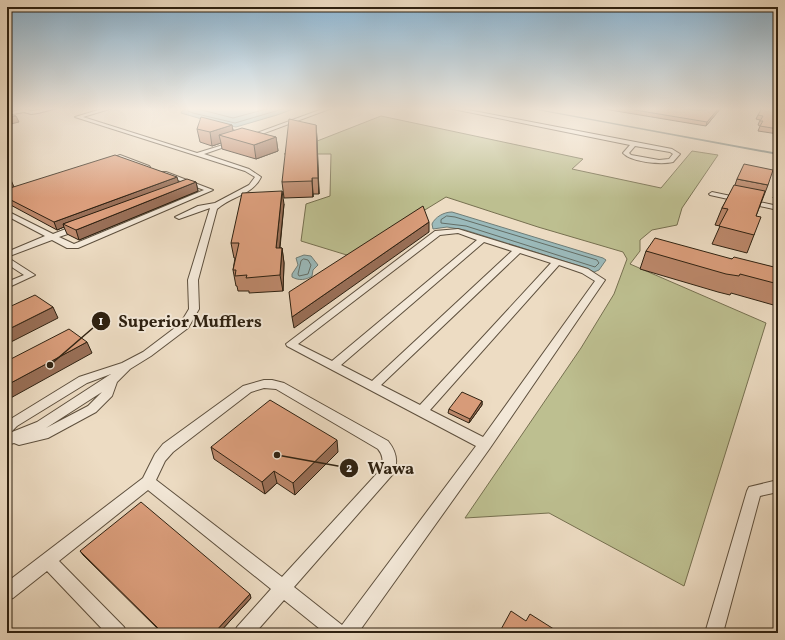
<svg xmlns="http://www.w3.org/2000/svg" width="785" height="640" viewBox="0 0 785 640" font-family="Vollkorn,serif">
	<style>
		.green { fill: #bdbf90; stroke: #767050 }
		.water { fill: #9bbabb; stroke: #6f7d77 }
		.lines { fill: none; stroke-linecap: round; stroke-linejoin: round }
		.shore { stroke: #646e66; stroke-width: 1 }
		.stream { fill: #6f7d77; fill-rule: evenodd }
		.service-casing { stroke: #5e503e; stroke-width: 2 }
		.service { fill: #f3e8d8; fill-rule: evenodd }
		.wall { fill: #bc886b; stroke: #2e2111 }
		.shaded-wall { fill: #996f57; stroke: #2e2111 }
		.building { fill: #db9e7c; stroke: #2e2111 }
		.leader { fill: none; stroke: #2e2111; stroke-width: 1.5 }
		.callout-dot { fill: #2e2111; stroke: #f3e8d8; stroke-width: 1.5 }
		.mark-label { font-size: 12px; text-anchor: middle; font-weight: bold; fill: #fff }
		.callout-label { font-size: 17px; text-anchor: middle; font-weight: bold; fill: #2e2111; stroke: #f3e8d8; stroke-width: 4; stroke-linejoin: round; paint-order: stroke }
	</style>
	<rect width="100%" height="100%" fill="#eddcc3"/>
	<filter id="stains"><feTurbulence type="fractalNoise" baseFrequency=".005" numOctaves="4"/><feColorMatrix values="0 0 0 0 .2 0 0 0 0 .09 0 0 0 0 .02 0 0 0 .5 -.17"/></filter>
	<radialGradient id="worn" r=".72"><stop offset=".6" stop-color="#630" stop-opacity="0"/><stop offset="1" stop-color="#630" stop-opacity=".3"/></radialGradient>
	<path class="green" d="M381,116L583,159L572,169L661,188L692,151L718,155L682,208L677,225L652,230L640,240V251L630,264L766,323L684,586L549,513L465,518L581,348L614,294L627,259L623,252L538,227L446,197L350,256L301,241L306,204L330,196L331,154H284Z"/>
	<g class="water">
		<path d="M188,108H296L277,115L236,127L219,124L181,113L182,111Z"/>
		<path d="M452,212L603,258L606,260L599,270L594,272L583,267L465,230L447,227L433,229L432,224C435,217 444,212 452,212Z"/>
		<path d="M304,255L311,256L318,265L313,270L312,276C306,280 299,281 292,277V274L298,265L296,258Z"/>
	</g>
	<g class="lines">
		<g class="shore">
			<path d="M188,108V111L193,113L235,123L286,108"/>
			<path d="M194,108L233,118L270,108"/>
			<path d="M447,216L455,217L597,260L599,263L595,267L466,226L441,223V220Z"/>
			<path d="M304,259L308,260L311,265L308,274L299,276L298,274L301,261Z"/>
		</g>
		<path class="stream" d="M526,108H532L778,153V155Z"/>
		<g class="service-casing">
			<g id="service">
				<path d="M48,108H57L38,113L31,114L24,112L7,115V113L24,109L32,111Z"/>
				<path d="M105,108H113L83,117L197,153L236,141V143L204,154L249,169L261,177C253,195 231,196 217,209L198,280L199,309L188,328L151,356L130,369L117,382L112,396L96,412L48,438L19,445L14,443L7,445V434L37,422L111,374L87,383L17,426L11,432L7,434V421L9,420L79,377L122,363L143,352L180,324L189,309L188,280L210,208L179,219L175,217L198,206L215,203L249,185L255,177L245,171L75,117ZM102,392L88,406L46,428Z"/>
				<path d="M325,108H332L251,138L246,137Z"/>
				<path d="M448,108H458L672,149L680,154L673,162C661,165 631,162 623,153L630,145ZM635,146L670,152L673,154L669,159L659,160L631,155L629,153Z"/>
				<path d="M120,155L149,166L150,167L145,168L120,159L108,163L105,161Z"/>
				<path d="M162,172H166L213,190L78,248H67L52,240L7,257L35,275L7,288V282L24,275L7,264V252L45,236L7,216V211L53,234L76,225H82V229L59,237L74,244L204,190L162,174Z"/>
				<path d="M712,192L778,206V210L710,195L709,194Z"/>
				<path d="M458,229L588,269L605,280L490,448L358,633H325L284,600L255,633H234L237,627L271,589L148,490L59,561L124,627L127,633H106L47,571L13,598L7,600V582L143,478L155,454L163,444L243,386L264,380H272L284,383L388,441C396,451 399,462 393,474L294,587L342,625L476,446L287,346L286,344L435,231ZM458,233L477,240L332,361L298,344L440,235ZM484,242L512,251L372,381L341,365ZM520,253L551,263L420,405L381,385ZM559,265L582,273L595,281L483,437L430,410ZM264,388L276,389L378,449C383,455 383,460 382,468L282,577L156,480L165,461L173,452L251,392Z"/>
				<path d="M778,480V492L760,496L723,633H705L747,491L749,487Z"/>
			</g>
		</g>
		<use href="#service" class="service"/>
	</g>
	<g class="wall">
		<path d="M598,108H676L695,110L706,109L704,108H721L706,126Z"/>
		<path d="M778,108V134L758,131L760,126L758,125L760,120L756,119L758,115Z"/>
		<path d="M232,125L233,130L276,137L278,151L256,159L222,149L221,143L212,146L200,142L197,129Z"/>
		<path d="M316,125L317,139L319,194H313V197L284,198L282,182Z"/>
		<path d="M7,179L14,187L178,182H196L198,191L79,240L67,234L64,227L57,230L7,203Z"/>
		<path d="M737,179L768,185L756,216L754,235L747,253L712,244L720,226L715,225L722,208L735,185Z"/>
		<path d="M778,184V199L773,198Z"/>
		<path d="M284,204L280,248H282L284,263L283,291L249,293V291H238L237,286H236L233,270L235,258H234L231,243Z"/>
		<path d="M646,251L732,259L778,268V304L777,306L731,293L730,295L718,292L640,269Z"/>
		<path d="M482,401V405L469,423L448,413L449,409Z"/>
		<path d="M778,421V430L776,429Z"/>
		<path d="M211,447L338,452L295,495L277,483L265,494L214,459Z"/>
		<path d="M80,551L251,598L219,633H162L83,555Z"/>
	</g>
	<g class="shaded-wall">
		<path d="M719,108H721L706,126L707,122Z"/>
		<path d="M16,116L19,122L7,125V118Z"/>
		<path d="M232,125L234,138L219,135L221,143L212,146L210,132Z"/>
		<path d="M316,125L317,139L319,194L318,178Z"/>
		<path d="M276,137L278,151L256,159L254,145Z"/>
		<path d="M177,177L179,184L63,224L64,227L57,230L54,222Z"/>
		<path d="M312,178L313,194V197L312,181Z"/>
		<path d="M11,180L14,187L7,190V182Z"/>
		<path d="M196,182L198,191L79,240L76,230Z"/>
		<path d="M282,191L284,204L278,263L276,248Z"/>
		<path d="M429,222V232L294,328L292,317Z"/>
		<path d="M282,248L284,263L283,291L280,275Z"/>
		<path d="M53,307L58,318L7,344V330Z"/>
		<path d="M87,342L92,353L7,400V385Z"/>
		<path d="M482,401V405L469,423L470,419Z"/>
		<path d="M337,440L338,452L295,495L293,483Z"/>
		<path d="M274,471L277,483L265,494L262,482Z"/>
		<path d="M250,594L251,598L219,633H214Z"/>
	</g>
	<g class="building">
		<path d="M623,108H676L695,110H706L708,108H719L707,122Z"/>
		<path d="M762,108H778V129L760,126L763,121H760L763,116L758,115Z"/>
		<path d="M7,113L16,116L7,118Z"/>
		<path d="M201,117L232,125L210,132L197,129Z"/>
		<path d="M289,119L316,125L318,178H312V181L282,182Z"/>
		<path d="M242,128L276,137L254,145L219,135Z"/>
		<path d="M115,155L177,177L54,222L7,198V189Z"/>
		<path d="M744,164L773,170L768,185L737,179Z"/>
		<path d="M7,179L11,180L7,182Z"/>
		<path d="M187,179L196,182L76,230L63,224Z"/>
		<path d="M734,185L765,191L756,216L761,217L754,235L719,226L728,209L722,208Z"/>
		<path d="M282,191L276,248H282L280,275L246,278L247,275L235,276L236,270H233L239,243H231L242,193Z"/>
		<path d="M423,206L429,222L292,317L289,292Z"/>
		<path d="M655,238L732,259L734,257L778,268V284L740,274L739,276L726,274L646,251Z"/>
		<path d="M35,295L53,307L7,330V308Z"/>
		<path d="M69,329L87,342L7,385V361Z"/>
		<path d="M462,392L482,401L470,419L449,409Z"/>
		<path d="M270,400L337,440L293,483L274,471L262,482L211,447Z"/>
		<path d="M141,502L250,594L214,633H163L80,551Z"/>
		<path d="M511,611L526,621L530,614L560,633H499Z"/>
	</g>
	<linearGradient id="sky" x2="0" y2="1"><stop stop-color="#89b6d6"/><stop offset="0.55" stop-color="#f7efe4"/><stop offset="1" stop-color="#f7efe4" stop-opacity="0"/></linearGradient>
	<rect width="785" height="198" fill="url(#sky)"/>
	<path class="leader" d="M50 365L101 321M277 455L349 468"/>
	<g class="callout-dot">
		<circle cx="50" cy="365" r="4"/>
		<circle cx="277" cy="455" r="4"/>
		<circle cx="101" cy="321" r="10"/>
		<circle cx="349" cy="468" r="10"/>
	</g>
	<g class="mark-label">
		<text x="101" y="325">1</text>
		<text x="349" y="472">2</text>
	</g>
	<g class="callout-label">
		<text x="190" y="327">Superior Mufflers</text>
		<text x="391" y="474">Wawa</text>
	</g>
	<rect width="785" height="640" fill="none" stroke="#eddcc3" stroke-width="24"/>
	<rect x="8" y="8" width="769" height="624" fill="none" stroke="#2e2111" stroke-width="2"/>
	<rect x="12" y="12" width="761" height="616" fill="none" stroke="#2e2111"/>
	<rect width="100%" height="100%" filter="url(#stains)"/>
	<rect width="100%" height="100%" fill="url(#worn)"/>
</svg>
